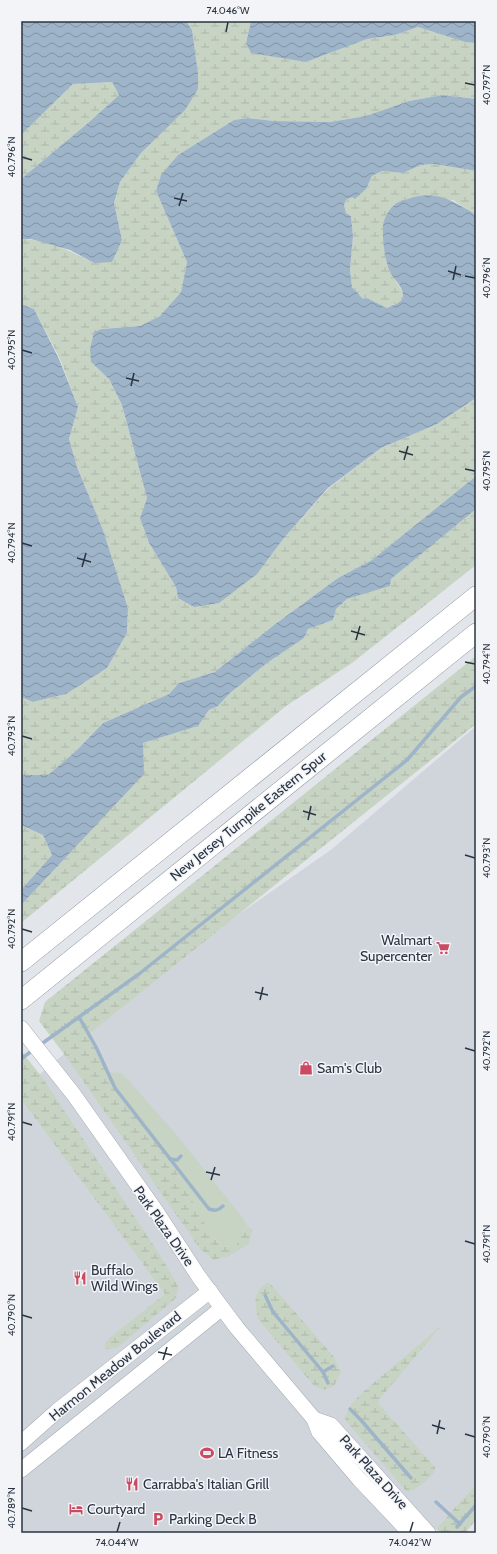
<svg xmlns="http://www.w3.org/2000/svg" width="497" height="1554" viewBox="0 0 497 1554" font-family="Cabin,sans-serif">
	<style>
		.built { fill: #d0d5dc }
		.green { fill: #c8d4c3 }
		.wetland { fill: url(#wetland-marsh) }
		.water { fill: url(#water-waves) }
		.lines { fill: none; stroke-linecap: round; stroke-linejoin: round }
		.stream { stroke: #9eb4c9; stroke-width: 3.5 }
		.secondary-casing { stroke: #a7acb4; stroke-width: 16 }
		.highway-casing { stroke: #8a93a1; stroke-width: 20 }
		.secondary { stroke: #fff; stroke-width: 15 }
		.highway { stroke: #fff; stroke-width: 19 }
		.ticks { fill: none; stroke: #2a3442; stroke-width: 1.5 }
		.labels { text-anchor: middle; stroke-width: 3; stroke-linejoin: round; paint-order: stroke }
		.street-label { font-size: 14px; fill: #2a3442; stroke: #f2f4f7 }
		.poi-label { font-size: 14px; fill: #2a3442; stroke: #f2f4f7; text-anchor: start }
		.neatline { fill: none; stroke: #2a3442; stroke-width: 1.5 }
		.ticks-label { font-size: 10px; text-anchor: middle; fill: #2a3442 }
	</style>
	<defs>
		<pattern id="wetland-marsh" width="20" height="14" patternUnits="userSpaceOnUse"><rect width="20" height="14" fill="#c8d4c3"/><path d="M1 5h8M5 5V1M11 12h8M15 12V8" fill="none" stroke="#acb7a9"/></pattern>
		<pattern id="water-waves" width="16" height="10" patternUnits="userSpaceOnUse"><rect width="16" height="10" fill="#9eb4c9"/><path d="M0 5q4-4 8 0t8 0" fill="none" stroke="#8193a5"/></pattern>
	</defs>
	<rect width="100%" height="100%" fill="#e2e5ea"/>
	<path class="built" d="M476,726V1484L433,1533H21V1090L188,950L332,849Z"/>
	<path class="green" d="M107,1072L122,1073L175,1133L242,1217L246,1224L236,1246L222,1247L206,1227L169,1158L115,1088Z"/>
	<g class="wetland">
		<path d="M186,21H251L246,43L306,62L367,39L395,35L418,27L465,42L476,43V99L443,95L409,101L366,116L330,122L274,121L248,118L234,120L178,155L156,191L187,262L181,292L160,316L140,326L102,329L91,362L109,379L122,405L147,498L140,518L149,543L176,587L178,598L257,574L284,538L329,488L381,448L437,424L476,398V476L372,560L338,578L274,625L215,672L179,683L169,694L103,723L76,751L48,775H23L21,773V677L24,699L34,702L66,694L107,668L127,633L128,608L103,530L77,467L69,439L78,407L60,359L34,309L21,304V239C47,239 72,252 94,263L122,240L114,203L120,182L141,153L162,132L198,73L192,30Z"/>
		<path d="M112,82L119,95L88,123L21,179V135L73,84Z"/>
		<path d="M434,164L476,171V215L453,200L394,204L387,214L383,225L390,271L403,293V298L399,302L387,308L367,298L363,299L352,287L350,270L353,236L351,216L346,213L344,205L346,200L366,189L372,176L382,171L403,173L421,165Z"/>
		<path d="M476,509V565L352,663L286,706L21,923V905L143,774V743L198,726L209,710L218,706L230,693L267,663L304,638L308,629L333,620L336,609L347,599L390,586L391,579Z"/>
		<path d="M476,656V724L89,1034L115,1088L169,1158L206,1226L221,1247L236,1246L246,1224L252,1230L249,1244L229,1256L214,1260L200,1249L67,1058L39,1021L45,1002Z"/>
		<path d="M21,826H23L43,835L52,855L21,890Z"/>
		<path d="M21,1051L42,1077L160,1255L179,1288L175,1299L117,1348L106,1349L105,1343L109,1338L165,1294L21,1099Z"/>
		<path d="M267,1283H270L334,1357L341,1372L334,1386L324,1390L314,1386L258,1319C255,1304 252,1292 267,1283Z"/>
		<path d="M443,1324L379,1400V1404L435,1467V1471C429,1479 417,1490 407,1492L345,1420C347,1407 354,1401 363,1392Z"/>
		<path d="M476,1484V1520L465,1533H441L436,1529Z"/>
	</g>
	<g class="water">
		<path d="M21,21H186L192,30L198,73V89L185,110L141,153L120,182L114,203L122,240L112,262L94,263L70,250L31,239H21V179L88,123L119,95L112,82L73,84L21,135Z"/>
		<path d="M251,21H476V43L465,42L418,27L395,35L367,39L306,62L251,53L246,43Z"/>
		<path d="M443,95L476,99V171L434,164L421,165L403,173L382,171L372,176L366,189L355,199L352,197L346,200L344,205L346,213L351,216L353,236L350,270L352,287L363,299L367,298L387,308C393,305 402,303 403,296C404,288 393,278 390,272C385,261 382,238 383,226C383,220 389,209 394,205C397,202 404,200 408,199C435,189 454,201 476,215V398L437,424L381,448L328,488L284,538L257,574L219,603L194,607L178,598L176,587L149,543L140,518L147,498L122,405L109,379L91,362L90,349L94,332L102,329L140,326L160,316L181,292L187,262L156,191L161,175L178,155L234,120L248,118L274,121L330,122L366,116L409,101Z"/>
		<path d="M21,304L34,309L59,359L78,407L69,439L77,467L103,530L128,608L127,633L107,668L66,694L33,702L23,698L21,677Z"/>
		<path d="M476,476V509L391,579L390,586L347,599L336,609L333,620L308,629L304,638L267,663L230,693L218,706L209,710L198,726L143,743L144,774L21,905V890L52,855L43,835L23,826H21V773L23,775H48L76,751L103,723L169,694L179,683L215,672L274,625L338,578L372,560Z"/>
	</g>
	<g class="lines">
		<g class="stream">
			<path d="M79,1017L96,1047L115,1088L209,1209C215,1211 218,1211 223,1206"/>
			<path d="M40,1045L139,974L407,760L461,697L476,686"/>
			<path d="M21,1059L33,1050"/>
			<path d="M170,1159L177,1160L181,1156"/>
			<path d="M265,1295L273,1312L323,1372L328,1383"/>
			<path d="M323,1372L333,1366"/>
			<path d="M350,1409L360,1419L411,1478"/>
			<path d="M436,1502L460,1524"/>
			<path d="M457,1527L476,1505"/>
		</g>
		<g class="secondary-casing">
			<g id="secondary">
				<path d="M21,1028L74,1095L156,1211L199,1277L237,1328L314,1419L319,1432L359,1479L410,1533"/>
				<path d="M314,1419L331,1425L428,1533"/>
				<path d="M21,1443L57,1411L210,1291"/>
				<path d="M21,1470L222,1308"/>
			</g>
		</g>
		<g class="highway-casing">
			<g id="highway">
				<path d="M21,962L476,596"/>
				<path d="M21,1000L476,633"/>
			</g>
		</g>
		<use href="#secondary" class="secondary"/>
		<use href="#highway" class="highway"/>
	</g>
	<path class="ticks" d="M226,32L228,22M465,83L475,85M22,157L32,160M174,198L187,201M179,206L183,193M448,271L461,275M465,276L475,278M453,280L456,266M22,350L32,353M126,378L139,381M131,386L134,373M399,451L413,455M404,460L408,446M465,469L475,471M22,543L32,546M77,558L91,562M82,567L86,553M351,631L365,635M356,640L360,626M465,662L475,664M22,736L32,739M303,811L316,815M308,820L311,806M465,855L475,858M22,929L32,932M255,992L268,995M260,1000L263,987M465,1048L475,1051M22,1122L32,1125M206,1172L220,1175M211,1180L215,1167M465,1241L475,1244M22,1315L32,1318M158,1352L172,1355M163,1360L167,1347M432,1425L445,1429M437,1434L440,1420M465,1434L475,1437M22,1508L32,1511M117,1532L120,1522M410,1532L413,1522"/>
	<defs>
		<g id="supermarket-bare" transform="scale(1.08)"><path d="M-6-5.5h2.5l.6 2H6L4.5 2H-2.5L-4.4-4H-6ZM-1.5 3.2a1.3 1.3 0 1 0 .1 0ZM3 3.2a1.3 1.3 0 1 0 .1 0Z" fill="#cc4a61" stroke="#f2f4f7" stroke-width="2.5" paint-order="stroke"/></g>
		<g id="shop-bare" transform="scale(1.08)"><path d="M-5-2.5h2.3a2.7 3.5 0 0 1 5.4 0H5L5.5 6h-11ZM-1.5-2.5h3a1.5 2.3 0 0 0-3 0Z" fill="#cc4a61" stroke="#f2f4f7" stroke-width="2.5" paint-order="stroke"/></g>
		<g id="restaurant-bare" transform="scale(1.08)"><path d="M-5-6h1v4h1v-4h1v4h1v-4h1v5L-1.5 .5V6h-2V.5L-5-1ZM5-6V6H3V1.5H1.5Q1.5-4 5-6Z" fill="#cc4a61" stroke="#f2f4f7" stroke-width="2.5" paint-order="stroke"/></g>
		<g id="stadium-bare" transform="scale(1.08)"><path d="M0-5a6.5 5 0 1 0 0 10a6.5 5 0 1 0 0-10ZM-3.5-1.8h7v3.6h-7Z" fill="#cc4a61" stroke="#f2f4f7" stroke-width="2.5" paint-order="stroke"/></g>
		<g id="hotel-bare" transform="scale(1.08)"><path d="M-6-4.5h1.5V1H6V5H4.5V3h-9V5H-6ZM-4 0a1.8 1.8 0 1 1 3.6 0ZM.5 0V-2.5h3Q6-2.5 6 0Z" fill="#cc4a61" stroke="#f2f4f7" stroke-width="2.5" paint-order="stroke"/></g>
		<g id="parking-bare" transform="scale(1.08)"><path d="M-3.5-5.5H1a3.5 3.5 0 0 1 0 7H-1V5.5H-3.5ZM-1-3.4V-.6H.8a1.4 1.4 0 0 0 0-2.8Z" fill="#cc4a61" stroke="#f2f4f7" stroke-width="2.5" paint-order="stroke"/></g>
	</defs>
	<g fill-rule="evenodd">
		<use href="#supermarket-bare" x="443" y="948"/>
		<use href="#shop-bare" x="306" y="1068"/>
		<use href="#restaurant-bare" x="80" y="1278"/>
		<use href="#stadium-bare" x="207" y="1453"/>
		<use href="#restaurant-bare" x="132" y="1484"/>
		<use href="#hotel-bare" x="76" y="1509"/>
		<use href="#parking-bare" x="158" y="1519"/>
	</g>
	<g class="labels">
		<g class="street-label">
			<text transform="translate(248 816) rotate(-39)" y="5">New Jersey Turnpike Eastern Spur</text>
			<text transform="translate(164 1226) rotate(55)" y="5">Park Plaza Drive</text>
			<text transform="translate(115 1366) rotate(-39)" y="5">Harmon Meadow Boulevard</text>
			<text transform="translate(374 1472) rotate(48)" y="5">Park Plaza Drive</text>
		</g>
		<g class="poi-label">
			<text x="432" y="945" text-anchor="end">Walmart<tspan x="432" dy="16">Supercenter</tspan></text>
			<text x="317" y="1073">Sam's Club</text>
			<text x="91" y="1275">Buffalo<tspan x="91" dy="16">Wild Wings</tspan></text>
			<text x="218" y="1458">LA Fitness</text>
			<text x="143" y="1489">Carrabba's Italian Grill</text>
			<text x="87" y="1514">Courtyard</text>
			<text x="169" y="1524">Parking Deck B</text>
		</g>
	</g>
	<rect width="497" height="1554" fill="none" stroke="#f2f4f7" stroke-width="44"/>
	<rect x="22" y="22" width="453" height="1510" class="neatline"/>
	<g class="ticks-label">
		<text x="228" y="14">74.046°W</text>
		<text transform="translate(486 85) rotate(-90)" y="4">40.797°N</text>
		<text transform="translate(11 157) rotate(-90)" y="4">40.796°N</text>
		<text transform="translate(486 278) rotate(-90)" y="4">40.796°N</text>
		<text transform="translate(11 350) rotate(-90)" y="4">40.795°N</text>
		<text transform="translate(486 471) rotate(-90)" y="4">40.795°N</text>
		<text transform="translate(11 543) rotate(-90)" y="4">40.794°N</text>
		<text transform="translate(486 664) rotate(-90)" y="4">40.794°N</text>
		<text transform="translate(11 736) rotate(-90)" y="4">40.793°N</text>
		<text transform="translate(486 858) rotate(-90)" y="4">40.793°N</text>
		<text transform="translate(11 929) rotate(-90)" y="4">40.792°N</text>
		<text transform="translate(486 1051) rotate(-90)" y="4">40.792°N</text>
		<text transform="translate(11 1122) rotate(-90)" y="4">40.791°N</text>
		<text transform="translate(486 1244) rotate(-90)" y="4">40.791°N</text>
		<text transform="translate(11 1315) rotate(-90)" y="4">40.790°N</text>
		<text transform="translate(486 1437) rotate(-90)" y="4">40.790°N</text>
		<text transform="translate(11 1508) rotate(-90)" y="4">40.789°N</text>
		<text x="117" y="1546">74.044°W</text>
		<text x="410" y="1546">74.042°W</text>
	</g>
</svg>
